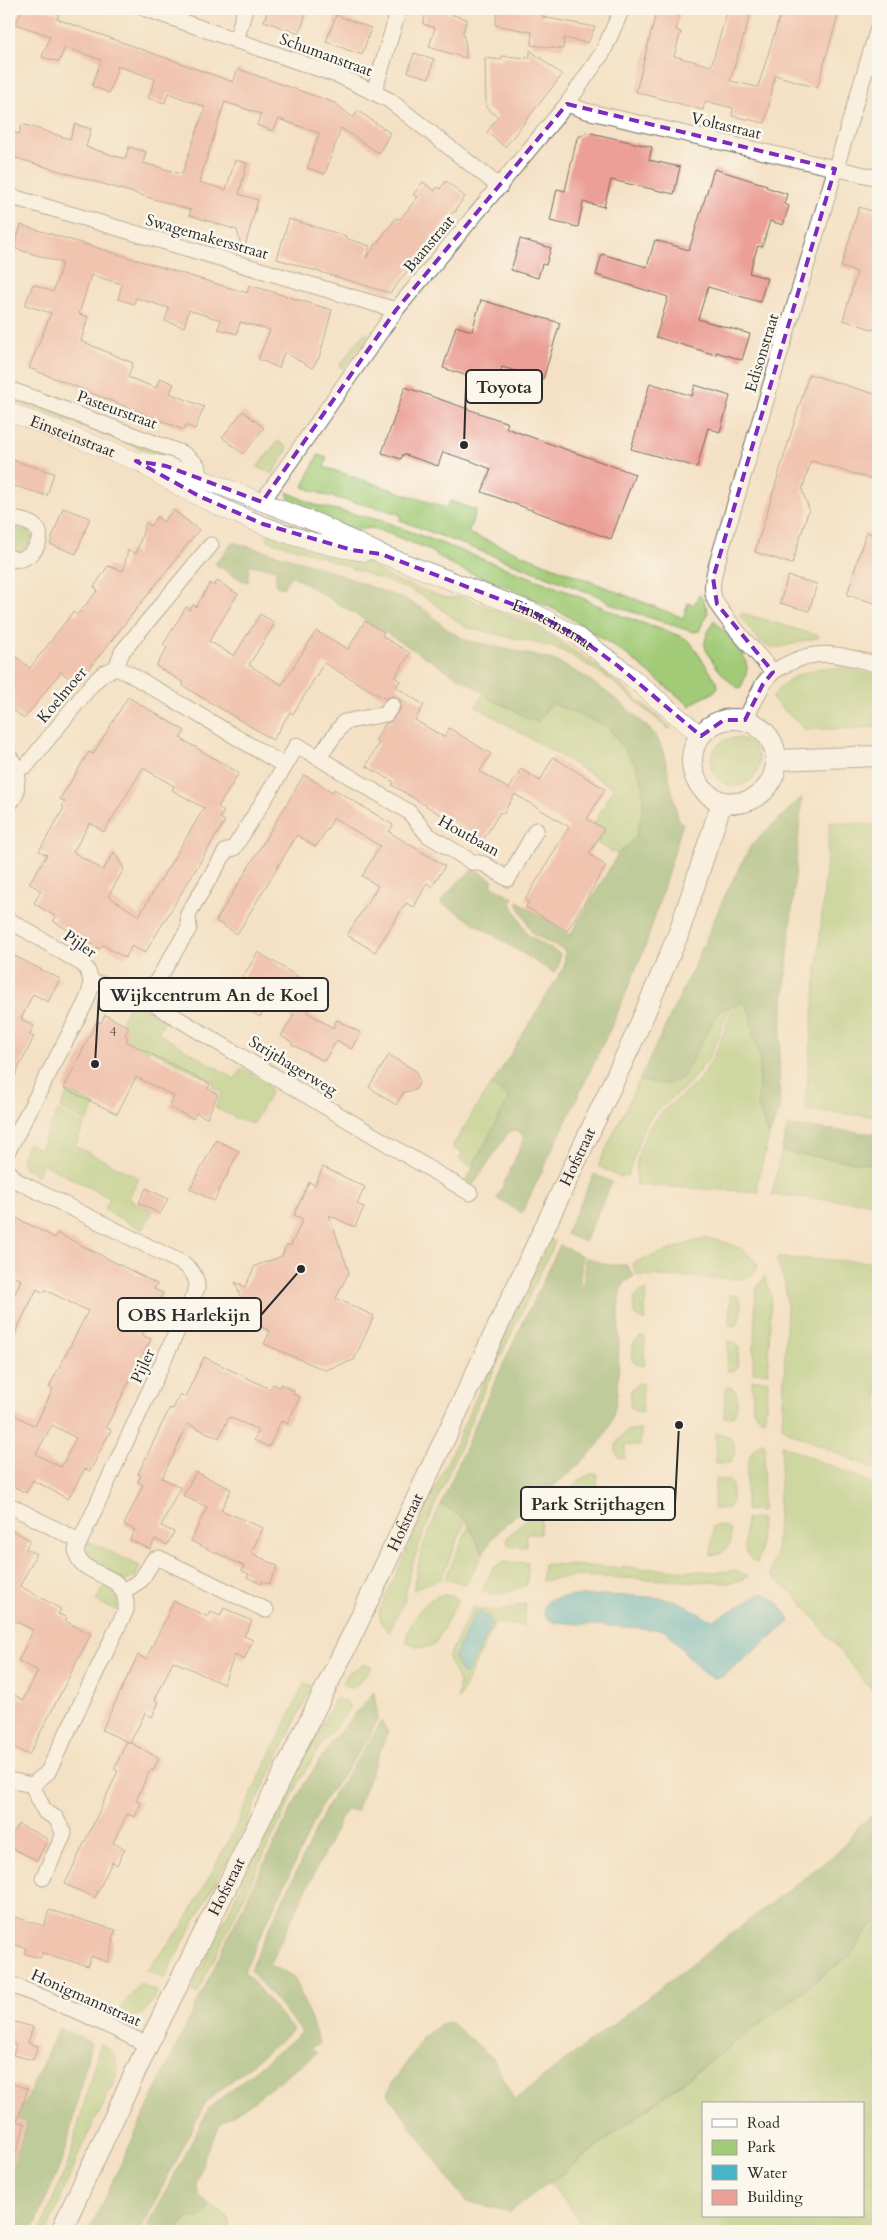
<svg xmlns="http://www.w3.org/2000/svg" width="887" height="2240" font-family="Cardo,serif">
<rect width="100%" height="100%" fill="#fbf7ec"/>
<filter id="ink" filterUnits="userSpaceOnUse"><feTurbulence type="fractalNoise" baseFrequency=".02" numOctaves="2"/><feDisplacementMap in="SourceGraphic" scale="10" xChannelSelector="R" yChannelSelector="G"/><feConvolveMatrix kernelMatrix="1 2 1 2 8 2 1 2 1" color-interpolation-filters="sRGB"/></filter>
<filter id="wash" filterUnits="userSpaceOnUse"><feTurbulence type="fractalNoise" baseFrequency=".0096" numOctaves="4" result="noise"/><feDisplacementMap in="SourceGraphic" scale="20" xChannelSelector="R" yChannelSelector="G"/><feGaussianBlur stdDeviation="1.12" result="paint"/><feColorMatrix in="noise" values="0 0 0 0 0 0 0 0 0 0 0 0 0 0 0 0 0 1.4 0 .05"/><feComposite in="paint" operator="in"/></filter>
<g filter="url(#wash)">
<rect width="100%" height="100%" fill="#f4e1c5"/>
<!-- green -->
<g fill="#a2cb77" stroke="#667b51" fill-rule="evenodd">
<path d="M365,332L369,335L343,369L339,366Z"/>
<path d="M9,393L182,458L185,465L78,425V422H70L9,399Z"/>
<path d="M278,441L288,448L273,474L257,467Z"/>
<path d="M318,455L327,458L324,467L446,508L450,501L476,510L468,533L683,618L688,603L694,605L699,595L702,597L708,612L699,631L693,632L615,606L598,596L415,526L400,520L401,515C369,503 335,501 303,487Z"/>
<path d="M287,492L315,505L383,521L571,593L622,616L683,637L691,643L717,682L718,687C712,697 698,697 690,706L626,654L564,614L507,587L455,567L426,548L373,528L353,530L311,514L290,502Z"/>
<path d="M9,526L29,532L32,535V540L22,552L15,553L9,549Z"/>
<path d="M270,532L364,561L392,579L446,598L463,597L536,626L599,667L671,728L668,729L612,681L573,656L554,647L465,627L427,598L413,591L308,552L269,541L267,537Z"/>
<path d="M742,613L819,636L818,638C804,639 775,653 765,645C755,638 747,625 739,615Z"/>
<path d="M714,620L745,655L743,657C751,668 745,677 740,689C729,684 703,654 705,642C706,635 711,627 714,620Z"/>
<path d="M821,668H845L878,676V727L806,730L772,699C783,678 800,674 821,668Z"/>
<path d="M484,693L491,700L512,709L529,720L542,717L548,707L553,704L608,727L636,765L643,784V809L636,837L618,855L597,843L604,830L594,823L614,788L476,706Z"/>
<circle cx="735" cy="762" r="24"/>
<path d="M830,822L878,825V1117L807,1110L805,1108Z"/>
<path d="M131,1001L164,1021L158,1033L235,1079L242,1068L268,1084L271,1092L253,1124L237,1119L215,1107L222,1093L212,1087L214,1082L149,1049L147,1052L126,1041L128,1037L125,1035L121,1023Z"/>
<path d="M744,1001L752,1014L753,1035L760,1054L758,1107L769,1136L757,1183L759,1192L637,1185C635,1169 636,1159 642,1144C655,1106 677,1106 700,1078C717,1057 724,1030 734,1005Z"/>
<path d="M730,1007L710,1057L688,1085L652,1115L643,1129L628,1175L620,1177L598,1166L639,1081L669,1084L708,1031L718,1011Z"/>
<path d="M490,1085L510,1097L472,1167L459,1159L463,1153L452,1147Z"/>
<path d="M69,1091L96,1106L86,1122L60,1108Z"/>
<path d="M58,1111L84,1125L75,1146L139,1178L129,1199L153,1211L143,1230L104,1210L110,1198L43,1164L37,1175L24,1168L21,1159L28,1143L40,1149Z"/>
<path d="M781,1152L878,1165V1203L772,1195Z"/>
<path d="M550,1239L555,1242L482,1395L425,1529L409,1574L405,1600L389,1632L381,1623L379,1611C437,1487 491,1362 550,1239Z"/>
<path d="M706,1239C727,1240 745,1248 758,1265C755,1273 750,1278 741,1279L637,1275L632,1263L696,1241Z"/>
<path d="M778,1258L878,1262V1471L789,1432L782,1426L787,1307L785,1283L777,1261Z"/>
<path d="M765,1276L771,1296L768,1373L753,1372L756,1289Z"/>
<path d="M641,1291H646L645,1320H642L634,1314C634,1305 632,1295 641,1291Z"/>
<path d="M730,1295L738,1296C743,1304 742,1318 736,1325H729Z"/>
<path d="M640,1337H645L644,1366H641L632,1360L633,1344Z"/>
<path d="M728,1341L736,1343L739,1348L737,1368L734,1371H727Z"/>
<path d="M752,1380H768L765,1419L759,1417L753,1410Z"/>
<path d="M638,1383L643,1384L642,1413H639L630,1407L631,1390Z"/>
<path d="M730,1387C740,1391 739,1410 732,1417H724L726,1388Z"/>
<path d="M629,1430H641L640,1446L625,1445V1459L618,1457C611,1448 620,1435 629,1430Z"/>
<path d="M716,1433L728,1436C736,1442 737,1455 730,1463H716Z"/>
<path d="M763,1442L765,1445L762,1511L746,1510C747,1491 742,1450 763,1442Z"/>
<path d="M782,1445L878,1486V1698L800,1601L770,1574L776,1554Z"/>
<path d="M591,1474H598L597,1490H583L582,1503L573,1502L570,1498C568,1485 581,1479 591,1474Z"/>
<path d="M715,1479L728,1480L732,1484V1501L728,1508L714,1509Z"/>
<path d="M441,1504L466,1520L441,1579L423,1585L414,1590H413L421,1552Z"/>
<path d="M533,1518H541L540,1534H527L526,1547L511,1546L508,1544L507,1537L527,1519Z"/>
<path d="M746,1519H761L760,1553L757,1563C740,1555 745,1535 746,1519Z"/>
<path d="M722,1525L730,1530V1544L722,1553L711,1555L713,1526Z"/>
<path d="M469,1526L483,1553L466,1584L445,1579Z"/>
<path d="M88,1541L140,1566L136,1577L125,1581C110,1569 82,1565 88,1541Z"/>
<path d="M503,1562L528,1563L527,1585L502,1594L482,1592L493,1568Z"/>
<path d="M543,1564L720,1572L734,1570L748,1576L741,1580L729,1583L579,1576L542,1581Z"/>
<path d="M104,1587C114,1592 121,1599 116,1610L96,1601Z"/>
<path d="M443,1595L452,1596L458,1600L436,1642C426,1651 417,1647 406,1641C408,1624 424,1597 443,1595Z"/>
<path d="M526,1603L524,1626L495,1623L458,1700L459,1682L449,1661V1656L473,1607L492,1611H502ZM479,1612L492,1624L468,1672L461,1673L454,1658L475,1613Z"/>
<path d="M364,1664L372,1667L356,1686L350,1688L343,1684L349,1672Z"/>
<path d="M305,1683L312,1686L239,1838L164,1978L147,1970L184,1924L227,1844Z"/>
<path d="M336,1698L348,1703L350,1709L320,1746L300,1780L197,1994L191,1991L285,1792Z"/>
<path d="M878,1920V2231H588L550,2183L852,1954L868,1928ZM703,2104H863V2216H703Z"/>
<path d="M140,1984L157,1991C148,2011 140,2023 115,2014Z"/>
<path d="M100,2043C114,2052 120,2059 117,2076L82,2147L47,2231H40L69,2161Z"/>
<path d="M209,2205C222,2211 232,2216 229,2231H174L189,2217L198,2218L207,2211Z"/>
</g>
<!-- forest -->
<g fill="#81af68" stroke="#566d4a">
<path d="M233,542L311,564L404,599L427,611L447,629L466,640L554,660L584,676L620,702L656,735L664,754L679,822L683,823L646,945L614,1021L522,1213L497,1199L523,1141C524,1132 517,1128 509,1132L473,1185L463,1186L509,1097L491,1086L564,967L565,951L533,934L517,903L518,901L570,935L618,854L636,837L643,809V784L636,765L608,727L554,704L548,707L538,721C526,720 522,715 512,709C502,703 492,702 484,693L291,575L283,588L276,586V569L249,565L248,582L241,580L215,564Z"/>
<path d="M802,797L779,1057L780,1110L769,1136L758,1107L760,1054L753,1035L751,1014L744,1002L718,1011L683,1077L669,1084L639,1081L695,964L725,895L751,845Z"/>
<path d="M474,869L493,880L491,885L514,898L511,903L528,935L560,954L558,968L554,973L440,902L460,880Z"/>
<path d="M788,1126L878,1134V1165L781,1152Z"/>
<path d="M594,1174L612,1182L584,1242L566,1234Z"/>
<path d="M560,1245L582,1256L580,1285L583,1290L585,1257L608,1265H627L634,1276L625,1282L620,1292C617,1330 622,1381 613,1417C601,1461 532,1497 501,1529C494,1536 488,1545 483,1553L466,1520L441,1504L482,1409Z"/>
<path d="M374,1692L378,1718L368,1739L324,1801L244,1971L293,2030L205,2103L140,2231H89L245,1902L304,1784L335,1737Z"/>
<path d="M381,1721L388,1731L356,1811L346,1809L269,1965L294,1976L320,2044L310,2047L317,2053L240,2111L221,2123L206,2153L196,2184L199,2195L209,2205L207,2211L198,2218L188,2217L174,2231H145L209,2108L302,2032L250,1970L326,1808C342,1777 366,1752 381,1721Z"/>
<path d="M878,1810V1920L868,1928L852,1953L510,2212L465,2201L387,2093L392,2083L421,2042V2039L440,2024L450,2022L493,2058L514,2100L838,1852L861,1824Z"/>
<path d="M59,2027L91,2043L69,2136L61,2163L33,2231H9V2147L18,2150L27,2123L9,2117L14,2104L23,2107Z"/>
</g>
<!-- water -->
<g fill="#48b4c5" stroke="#3a7078">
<path d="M762,1593C772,1595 788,1611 790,1622L722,1677L714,1678L703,1673L665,1630L552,1622L544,1615C544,1610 543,1605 548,1601C558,1592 658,1595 673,1600C689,1604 699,1617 714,1620Z"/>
<path d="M479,1612L491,1618L492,1624L468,1672L463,1675L454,1658L475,1613Z"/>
</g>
<g id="blocks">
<!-- building -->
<g fill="#eb9f96" fill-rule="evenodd">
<path d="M22,9H45L59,14L57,19L233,82L238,69L335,103L353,118L358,111L390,133L379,153L341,128L325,174L307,168L319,133L279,119L273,131L257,125L261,114L225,102L199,182L226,190L235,160L247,163L239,194L258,200L243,253L237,230L189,215L191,210L9,156V131L19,134L22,124L70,139L75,124L91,129L86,147L125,159L129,147L146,152L143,163L182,174L205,107L168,93L165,103L148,98L155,79L118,66L109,93L92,86L101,60L65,47L59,62L42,57L50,36L16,24Z"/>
<path d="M268,9H308L299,34L264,21Z"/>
<path d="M427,9H448L446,13L467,19L463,32L466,46V58L429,47L435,28L423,24Z"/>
<path d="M498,9H543L542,17L595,27L588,43L564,38L563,49L531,45L532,32L495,25Z"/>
<path d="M657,9H678L677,14H680L676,30L681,32L674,56L711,66L728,9H752L730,81L758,87L782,9H840L817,88L775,75L765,123L732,116L733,108L705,101L703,110L636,92Z"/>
<path d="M336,15L371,28L362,55L326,42Z"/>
<path d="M530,50L562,75L505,147L487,132L498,117L486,107L485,58L501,60L502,56L530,58Z"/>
<path d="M414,53L434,59L429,78L408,72Z"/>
<path d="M587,132L652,147L649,160L680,167L674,194L611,180L604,207L583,202L578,227L550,221L557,189L565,191L577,138Z"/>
<path d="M714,169L767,185L766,187L787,194L784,204L789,206L783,225L770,221L762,247L758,246L749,273L767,278L760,302L708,287L698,319L750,334L742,360L716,352V355L656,337L668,297L596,275L602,254L647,267L655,240L689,250Z"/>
<path d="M446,181L465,197L457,207L456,212L454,211L390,293L277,259L289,219L346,236L345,238L370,246L366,258L396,218L400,219L418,197L413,195L423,182L435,191L437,187L440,189Z"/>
<path d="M859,207L878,213V331L843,320L857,272L841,267Z"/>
<path d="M21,225L247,293L249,285L332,310L319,358L312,368L284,352L279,368L258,359L270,330L240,322L237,334L218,329L221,320L189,310L184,327L165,321L169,308L136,298L134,304L118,299L122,284L91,275L79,314L88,317L81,341L133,363L128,377L156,388L160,378L174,384L170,393L204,407L195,429L186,425L184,430L29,368L51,313L25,305L33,284L53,292L62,263L14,248Z"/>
<path d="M520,239L551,248L546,265L542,264L538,278L511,270Z"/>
<path d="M481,300L560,323L543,379L502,367L496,385L443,368L456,326L472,331Z"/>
<path d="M809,374L878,395V481L811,461L802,490L809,509L792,564L755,552Z"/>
<path d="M650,383L692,396L695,385L730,396L720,432L708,428L697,467L631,449Z"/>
<path d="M405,387L508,423L506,428L635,474L611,539L482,492L491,469L471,461L443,452L438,466L403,454L401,459L382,453Z"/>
<path d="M243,411L264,428L243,454L222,437Z"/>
<path d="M9,459L54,473L47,496L9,484Z"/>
<path d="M63,508L90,518L76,554L50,544Z"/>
<path d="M173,510L199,530L77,684L61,672L24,719L9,706V651L30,668L73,612L77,615L98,590L94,587L108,566L123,571L128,550L136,554L146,522L150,526L157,517L163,522Z"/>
<path d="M866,532L878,536V604L847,595Z"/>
<path d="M788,576L817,584L809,611L780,603Z"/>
<path d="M217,581L238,594L209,641L234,656L260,614L275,623L249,665L282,685L316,631L348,649L365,621L384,632L382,636L410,653L395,677L400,681L396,687L424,705L415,720L444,737L449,728L491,754L480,771L509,789L521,769L540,781L553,757L605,789L587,819L604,829L589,854L606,866L567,931L526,907L529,902L525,900L569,827L515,794L503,814L500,812L483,840L392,785L394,782L366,766L379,743L375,741L385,724L391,722L400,710L401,701L397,697L392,696L385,699L324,663L293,714L290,712L273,740L183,686L184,683L156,666L167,648L163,645L186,607L190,610L193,605L196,607L210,583L214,586Z"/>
<path d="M128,697L185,731L180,738L239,773L218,807L224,812L220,818L225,821L145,953L132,946L125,958L103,945L100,949L53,921L56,917L34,903L41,891L29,883L47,855L39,851L64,808L62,806L65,802L60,799L89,752L93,754ZM143,768L174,786L172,790L204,808L139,916L108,896L124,869L114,852L103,870L73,852L90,823L104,832Z"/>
<path d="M304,775L333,792L334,789L393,825L389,832L445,866L432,887L427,883L414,907L406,903L375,952L347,935L378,886L362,876L380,846L334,818L316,847L297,835L237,934L216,921Z"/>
<path d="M258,952L308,983L302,997L312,1004L307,1012L333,1028L337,1020L361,1033L351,1049L337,1040L324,1061L291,1044L292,1042L281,1036L294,1015L270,1001L260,1017L229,1000Z"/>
<path d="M9,953L60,979L48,1002L33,994L21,1019L34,1026L29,1035L34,1037L9,1088Z"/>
<path d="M105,1015L129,1027L125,1035L128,1037L126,1041L210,1084L208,1089L218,1094L207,1118L196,1113L193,1119L169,1107L174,1096L136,1077L117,1114L64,1088L97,1021L101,1023Z"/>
<path d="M389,1055L416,1071L419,1083L415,1090L404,1092L396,1105L369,1087Z"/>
<path d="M216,1140L239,1151L214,1201L190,1189Z"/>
<path d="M323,1167L365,1187L357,1204L364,1207L355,1227L329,1215L349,1272L336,1298L374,1316L354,1360L325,1370L264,1344L270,1331L249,1321L235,1282L245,1287L255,1266L282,1256L286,1246L291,1245L303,1219L294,1215L309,1182L315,1185Z"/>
<path d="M146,1188L168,1199L160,1214L139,1203Z"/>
<path d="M9,1214L55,1238L57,1233L87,1248L157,1284L154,1289L163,1293L142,1335L151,1339L106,1427L111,1430L90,1471L85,1469L68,1499L33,1480L26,1493L9,1484V1412L35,1426L53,1389L49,1387L88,1311L45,1290L44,1293L37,1289L9,1345V1306L21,1280L9,1274ZM52,1425L76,1438L61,1467L36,1454Z"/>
<path d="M204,1357L270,1389L273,1384L280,1387L281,1384L294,1391L293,1394L300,1397L287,1424L281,1421L269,1447L254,1440L259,1430L229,1417L219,1438L188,1424L162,1478L180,1487L161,1526L174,1532L167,1545L155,1539L150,1549L130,1540L135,1530L124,1525L143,1485L138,1482L141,1475L138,1474L160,1428L170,1408L173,1409L180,1394L185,1397Z"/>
<path d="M196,1472L231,1489L221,1510L263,1528L251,1553L278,1566L269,1584L262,1581L261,1584L247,1577L249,1574L242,1571L244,1566L191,1541L207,1507L183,1496Z"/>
<path d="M9,1529L30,1540L26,1549L36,1554L20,1586L61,1609L58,1614L67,1618L65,1621L91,1634L29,1755L9,1745V1692L23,1700L38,1671L18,1661L33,1630L9,1618Z"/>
<path d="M174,1601L208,1617L211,1612L220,1616L224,1608L252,1621L244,1636L253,1640L244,1660L235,1655L223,1684L173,1661L155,1700L159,1702L152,1717L145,1713L130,1743L102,1730L138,1655L146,1659Z"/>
<path d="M127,1741L159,1758L153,1771L150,1770L136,1800L141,1803L135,1817L127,1814L113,1843L125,1849L117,1865L112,1862L95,1898L65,1884L118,1771L114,1769Z"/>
<path d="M18,1824L48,1839L37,1860L9,1847V1842Z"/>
<path d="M49,1910L116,1930L112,1939L114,1940L108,1962L91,1956L88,1966L42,1953L40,1958L25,1954L26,1948L9,1943V1915L44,1926Z"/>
<path d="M12,2021L33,2027L28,2043L38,2046L33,2060L13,2055L16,2045L9,2042V2023L11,2024Z"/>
<path d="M11,2083L28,2089L17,2121L25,2124L12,2165L9,2164V2091Z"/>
</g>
</g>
</g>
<g filter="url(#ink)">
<use href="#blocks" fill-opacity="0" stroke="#716b61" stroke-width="1"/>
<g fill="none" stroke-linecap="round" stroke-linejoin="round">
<!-- minor casing -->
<g stroke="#716b61" stroke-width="17">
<g id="minor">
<path d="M146,9L342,77L389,100L500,187"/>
<path d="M878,28L715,570C713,580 711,588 714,598C720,615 760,656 773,672C814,646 835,653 878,665"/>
<path d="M236,41L245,9"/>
<path d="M374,92L399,9"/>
<path d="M567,104L586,111L878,178"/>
<path d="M9,196L396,310"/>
<path d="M9,389L184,454L197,465L202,479"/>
<path d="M262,502L396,310L567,104L603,52L622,9"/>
<path d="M9,518C17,520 29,521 35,527C49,538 27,568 9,557"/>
<path d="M116,668L130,674L285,766L297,745L409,812L428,835L472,862L484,864L508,879L536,830"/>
<path d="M116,668L122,652L211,545"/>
<path d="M745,720L763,684L773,672"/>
<path d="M9,756L18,769"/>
<path d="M319,757L344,722L386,714L392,705"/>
<path d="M18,769L27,765L93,683L104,673L116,668"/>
<path d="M9,805L16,794L18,769"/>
<path d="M9,920L84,965C94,979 92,989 85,1004L9,1149"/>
<path d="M92,983L125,987L470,1193"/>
<path d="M146,999L189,928L188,914L226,851L234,848L285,766"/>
<path d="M9,1172L17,1181L184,1264C192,1271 197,1276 197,1288L76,1550C79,1581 129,1567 126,1610L48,1772L32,1785L9,1780"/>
<path d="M9,1505L79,1541"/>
<path d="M124,1591L141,1580L154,1559L159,1558L266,1610"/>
<path d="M32,1785L45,1812L56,1818L64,1834L43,1878"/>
<path d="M9,1984L82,2013L148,2045"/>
</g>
</g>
<!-- tertiary casing -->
<g stroke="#716b61" stroke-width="19">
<g id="tertiary">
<path id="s1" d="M9,412L136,461L166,466L202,479L320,524L381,554L533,612L577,636L618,666L701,736"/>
<path d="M146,467C207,505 294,544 365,552"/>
</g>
</g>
<!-- secondary casing -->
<g stroke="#716b61" stroke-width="22">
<g id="secondary">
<circle cx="734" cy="761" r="42"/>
<path d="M777,760L878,756"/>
<path id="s2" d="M61,2231L148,2045L353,1633L635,1036L678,935L722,802"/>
</g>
</g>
<!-- minor -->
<use href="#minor" stroke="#fff" stroke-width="15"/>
<!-- tertiary -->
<use href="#tertiary" stroke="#fff" stroke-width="18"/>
<!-- secondary -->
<use href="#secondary" stroke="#fff" stroke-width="20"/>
</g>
</g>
<!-- marked area -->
<path d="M0 0H887V2240H0ZM567,104L835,169L713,578L717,604L773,672L763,684L745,720H724L701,736L618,666L577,636L533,612L381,554L352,550L263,524L199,496L136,461L166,466L262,502L396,310Z" fill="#f4e1c5" fill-opacity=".55" fill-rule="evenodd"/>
<path fill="none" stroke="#7b2cbf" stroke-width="4" stroke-dasharray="10 6" stroke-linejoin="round" d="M567,104L835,169L713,578L717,604L773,672L763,684L745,720H724L701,736L618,666L577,636L533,612L381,554L352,550L263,524L199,496L136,461L166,466L262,502L396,310Z"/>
<g text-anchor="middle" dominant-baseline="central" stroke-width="5" stroke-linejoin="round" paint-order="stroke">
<!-- number labels -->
<g font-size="14" fill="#5b4846">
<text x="113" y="1031">4</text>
</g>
<!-- street labels -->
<g font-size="16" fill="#2b2b2b" stroke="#fbf7ec">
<text transform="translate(326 55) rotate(20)">Schumanstraat</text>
<text transform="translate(726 126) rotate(13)">Voltastraat</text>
<text transform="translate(207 237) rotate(16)">Swagemakersstraat</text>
<text transform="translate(429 244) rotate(-50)">Baanstraat</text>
<text transform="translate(762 353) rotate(-73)">Edisonstraat</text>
<text transform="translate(117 410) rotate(20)">Pasteurstraat</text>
<text stroke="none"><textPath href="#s1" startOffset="68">Einsteinstraat</textPath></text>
<text stroke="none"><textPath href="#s1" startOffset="585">Einsteinstraat</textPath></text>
<text transform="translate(62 695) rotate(-50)">Koelmoer</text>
<text transform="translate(469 836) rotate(29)">Houtbaan</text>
<text transform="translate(80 944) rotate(35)">Pijler</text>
<text transform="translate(293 1066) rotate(31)">Strijthagerweg</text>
<text stroke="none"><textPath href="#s2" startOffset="1192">Hofstraat</textPath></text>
<text transform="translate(143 1366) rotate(-65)">Pijler</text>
<text stroke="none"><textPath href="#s2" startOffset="788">Hofstraat</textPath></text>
<text stroke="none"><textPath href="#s2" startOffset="382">Hofstraat</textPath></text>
<text transform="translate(86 1998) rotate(24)">Honigmannstraat</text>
</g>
</g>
<!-- callouts -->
<path fill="none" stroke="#2b2b2b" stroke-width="2" d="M464 445L466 387M95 1064L99 995M301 1269L261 1315M679 1425L675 1504"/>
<g fill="#2b2b2b" stroke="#fbf7ec" stroke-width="2">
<circle cx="464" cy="445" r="5"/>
<circle cx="95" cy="1064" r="5"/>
<circle cx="301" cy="1269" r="5"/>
<circle cx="679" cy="1425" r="5"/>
</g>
<g fill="#fbf7ec" stroke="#2b2b2b" stroke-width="2">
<rect x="466" y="370" width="76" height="33" rx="5"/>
<rect x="99" y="978" width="229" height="33" rx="5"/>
<rect x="118" y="1298" width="143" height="33" rx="5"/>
<rect x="521" y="1487" width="154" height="33" rx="5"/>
</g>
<g font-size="18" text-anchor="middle" font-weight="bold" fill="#2b2b2b">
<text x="504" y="393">Toyota</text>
<text x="214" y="1001">Wijkcentrum An de Koel</text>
<text x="189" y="1321">OBS Harlekijn</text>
<text x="598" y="1510">Park Strijthagen</text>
</g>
<!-- margin -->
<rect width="887" height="2240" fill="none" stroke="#fbf7ec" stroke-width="30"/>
<!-- legend -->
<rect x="702" y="2102" width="162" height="115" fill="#fbf7ec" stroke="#a8a59f"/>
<rect x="712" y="2119" width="25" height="8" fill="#ffffff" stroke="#a8a59f"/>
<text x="747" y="2128" font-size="15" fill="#2b2b2b">Road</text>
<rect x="712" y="2140" width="25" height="15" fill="#a2cb77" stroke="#a8a59f"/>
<text x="747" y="2152" font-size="15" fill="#2b2b2b">Park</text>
<rect x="712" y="2165" width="25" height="15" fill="#48b4c5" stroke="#a8a59f"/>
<text x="747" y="2178" font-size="15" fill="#2b2b2b">Water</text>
<rect x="712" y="2190" width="25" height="15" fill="#eb9f96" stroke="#a8a59f"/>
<text x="747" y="2202" font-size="15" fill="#2b2b2b">Building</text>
</svg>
